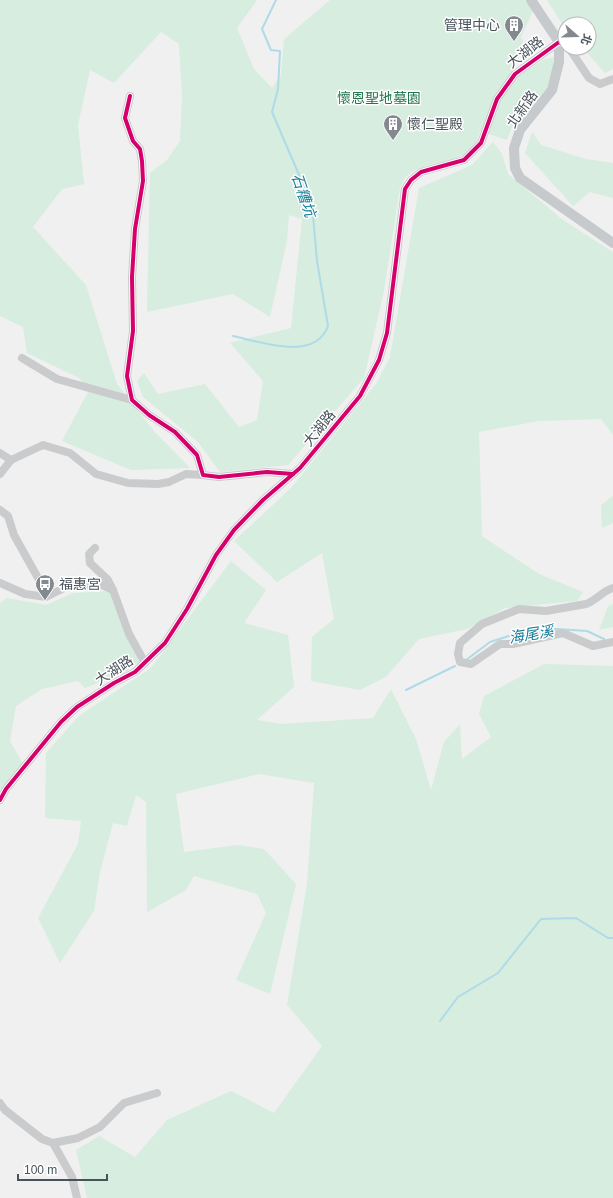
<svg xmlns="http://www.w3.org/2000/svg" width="613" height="1198" font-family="Arial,'Noto Sans TC',sans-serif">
<rect width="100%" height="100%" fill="#f0f0f0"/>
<!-- green -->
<g fill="#d6eddf">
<path d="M0,0H257L237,28L254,69L272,88L281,75L284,39L330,0H525L533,11L521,37L523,42L513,67L521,74L545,59L556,57L548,89L512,127L507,140L480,131C479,135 477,141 475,145C458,167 423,159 406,177C403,180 402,185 400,188L384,291L364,378L288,465L220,472L198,442L143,397L137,381L144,373L158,394L205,384L239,427L257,420L263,381L230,343L291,328L302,219L289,215L287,241L270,317L233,294L147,312L150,173L167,160L180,141L182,96L179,44L161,32L114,83L90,70L78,125L84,184L62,189L33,227L86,285L117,384L154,431L190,468L131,470L62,441L89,390L79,378L27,353L23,327L0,316Z"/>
<path d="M547,0H613V69L605,73L583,48H589V24H565V28Z"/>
<path d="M532,132L541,145L586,159L613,163V198L590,192L573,206L525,153Z"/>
<path d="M493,142L502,154L508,174L563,220L613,252V435L601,419L539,421L479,432L482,536L539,574L583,592L577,601L505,608L467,629L419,639L386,677L360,690L311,681L312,637L334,619L322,553L277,582L234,541L291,488L376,384L390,357L419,188L472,165Z"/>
<path d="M613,496V523L602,528L601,505Z"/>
<path d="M231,561L266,590L244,623L288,635L294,687L257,720L282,724L373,718L391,689L416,739L431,790L444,742L460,724L462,759L491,737L479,714L484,696L544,664L613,666V1198H87L76,1150L99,1136L135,1157L167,1120L231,1091L274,1113L322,1046L287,1005L307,884L314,783L259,774L176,794L184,852L238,845L264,849L296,884L270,994L236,980L266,913L257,894L194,876L186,890L147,912L146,802L136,795L127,826L113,823L100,872L94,911L60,963L38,918L78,844L81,821L45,818L46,753L79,716L151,668Z"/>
<path d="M111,591L139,662L127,671L85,688L78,681L42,689L16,706L10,741L23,764L0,790V603L7,598L46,605L73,593Z"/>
<path d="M613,604V627L599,630L608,606Z"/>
</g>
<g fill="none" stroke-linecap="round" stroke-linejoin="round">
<!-- stream -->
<g stroke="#aedbe7" stroke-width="2">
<path d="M233,336C261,342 315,362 328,326L317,261L313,215L303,184L272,112L278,89L280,51L271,50L262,29L276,0"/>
<path d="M466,660L490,642L512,635L556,629L587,631L604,639"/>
<path d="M406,690L455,666"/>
<path d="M440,1021L458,997L498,973L541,919L576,918L608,938H613"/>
</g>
<!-- minor -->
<g stroke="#cacbcd" stroke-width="8">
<path d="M569,48L589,78L600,84L613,79"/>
<path d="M130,96L125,118L133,141L140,149L142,161L143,181L135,229L132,277L133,331L127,376L132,400L149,415L175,432L197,455L203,475L219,477L267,472L293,474"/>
<path d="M22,358L57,379L132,400"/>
<path d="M0,453L11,460"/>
<path d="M0,474L11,460L43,445L70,453L96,474L128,483L158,484L169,482L186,474L203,475"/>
<path d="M0,510L8,516L14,535L38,578L53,593"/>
<path d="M95,548L89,554L90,563L108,580L113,590"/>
<path d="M0,583L25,594L46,597L68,586L100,584L113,590L129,634L145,663"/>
<path d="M613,588C602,591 597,600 586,604L546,611L519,609L482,624L460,643L458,654L460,662L471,664L500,644H513L563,633L593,646L613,642"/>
<path d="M0,800L6,789L61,722L77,707L114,683L135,672L165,643L187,609L216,555L234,530L263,500L300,468L360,396L379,360L387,333L405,189L411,180L421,172L464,160L481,143L497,99L515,74L559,42L565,46"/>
<path d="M0,1103L5,1110L42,1139L53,1143L72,1177L77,1198"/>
<path d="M53,1143L78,1138L100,1127L124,1103L157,1093"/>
</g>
<!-- major -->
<path stroke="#c6cacc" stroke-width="10" d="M531,0L559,42V62L552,90L520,130L514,148L515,168L520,178L613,243"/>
<!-- cycleway casing -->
<g stroke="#fff" stroke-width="6">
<g id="cycleway">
<path d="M130,96L125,118L133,141L140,149L142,161L143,181L135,229L132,277L133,331L127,376L132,400L149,415L175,432L197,455L203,475L219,477L267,472L293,474"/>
<path d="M0,800L6,789L61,722L77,707L114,683L135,672L165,643L187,609L216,555L234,530L263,500L300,468L360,396L379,360L387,333L405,189L411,180L421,172L464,160L481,143L497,99L515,74L559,42L565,46"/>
</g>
</g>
<!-- cycleway -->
<use href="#cycleway" stroke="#d6006c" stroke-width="4"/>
</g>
<!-- icons -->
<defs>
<g id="building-pin" transform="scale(1)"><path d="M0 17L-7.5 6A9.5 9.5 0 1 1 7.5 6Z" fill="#83898e" stroke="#fff"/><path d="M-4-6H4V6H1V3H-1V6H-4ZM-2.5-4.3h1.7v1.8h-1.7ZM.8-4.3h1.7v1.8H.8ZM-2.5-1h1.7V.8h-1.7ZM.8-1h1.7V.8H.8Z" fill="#fff"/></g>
<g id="bus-pin" transform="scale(1)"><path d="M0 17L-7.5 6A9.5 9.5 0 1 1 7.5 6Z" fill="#83898e" stroke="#fff"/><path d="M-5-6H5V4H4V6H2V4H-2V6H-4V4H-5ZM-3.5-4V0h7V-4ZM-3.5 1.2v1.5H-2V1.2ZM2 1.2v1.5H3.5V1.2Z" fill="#fff"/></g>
</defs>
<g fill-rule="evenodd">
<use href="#building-pin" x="514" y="25"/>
<use href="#building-pin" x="393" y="124"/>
<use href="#bus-pin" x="45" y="584"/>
</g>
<g text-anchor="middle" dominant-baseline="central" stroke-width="3" stroke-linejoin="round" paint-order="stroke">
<!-- poi labels -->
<g font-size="14" fill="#48525a" stroke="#fff" text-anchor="start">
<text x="500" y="25" text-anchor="end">管理中心</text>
<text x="407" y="124">懷仁聖殿</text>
<text x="59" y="584">福惠宮</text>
</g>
<!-- street labels -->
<g font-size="14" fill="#48525a" stroke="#fff">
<text transform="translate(525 52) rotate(-38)">大湖路</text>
<text transform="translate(522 109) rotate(-55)">北新路</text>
<text transform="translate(319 428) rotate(-51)">大湖路</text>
<text transform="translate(114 670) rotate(-33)">大湖路</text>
</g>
<!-- park labels -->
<g font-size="14" fill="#20754a" stroke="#fff">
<text x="379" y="98">懷恩聖地墓園</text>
</g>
<!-- water labels -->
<g font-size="15" font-style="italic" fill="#1a809b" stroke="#fff">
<text transform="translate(304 195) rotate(71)">石糟坑</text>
<text transform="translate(531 634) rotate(-9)">海尾溪</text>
</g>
</g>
<!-- north arrow -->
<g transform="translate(577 36) rotate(110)"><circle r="19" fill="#ffffff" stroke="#b6babd"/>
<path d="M0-3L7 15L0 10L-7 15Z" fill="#83898e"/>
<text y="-6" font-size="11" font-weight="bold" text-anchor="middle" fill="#48525a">北</text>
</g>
<!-- scale -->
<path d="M18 1174v6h89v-6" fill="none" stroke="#48525a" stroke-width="2"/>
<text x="24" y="1174" font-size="12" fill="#48525a" stroke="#ffffff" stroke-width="3" paint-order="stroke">100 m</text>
</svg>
